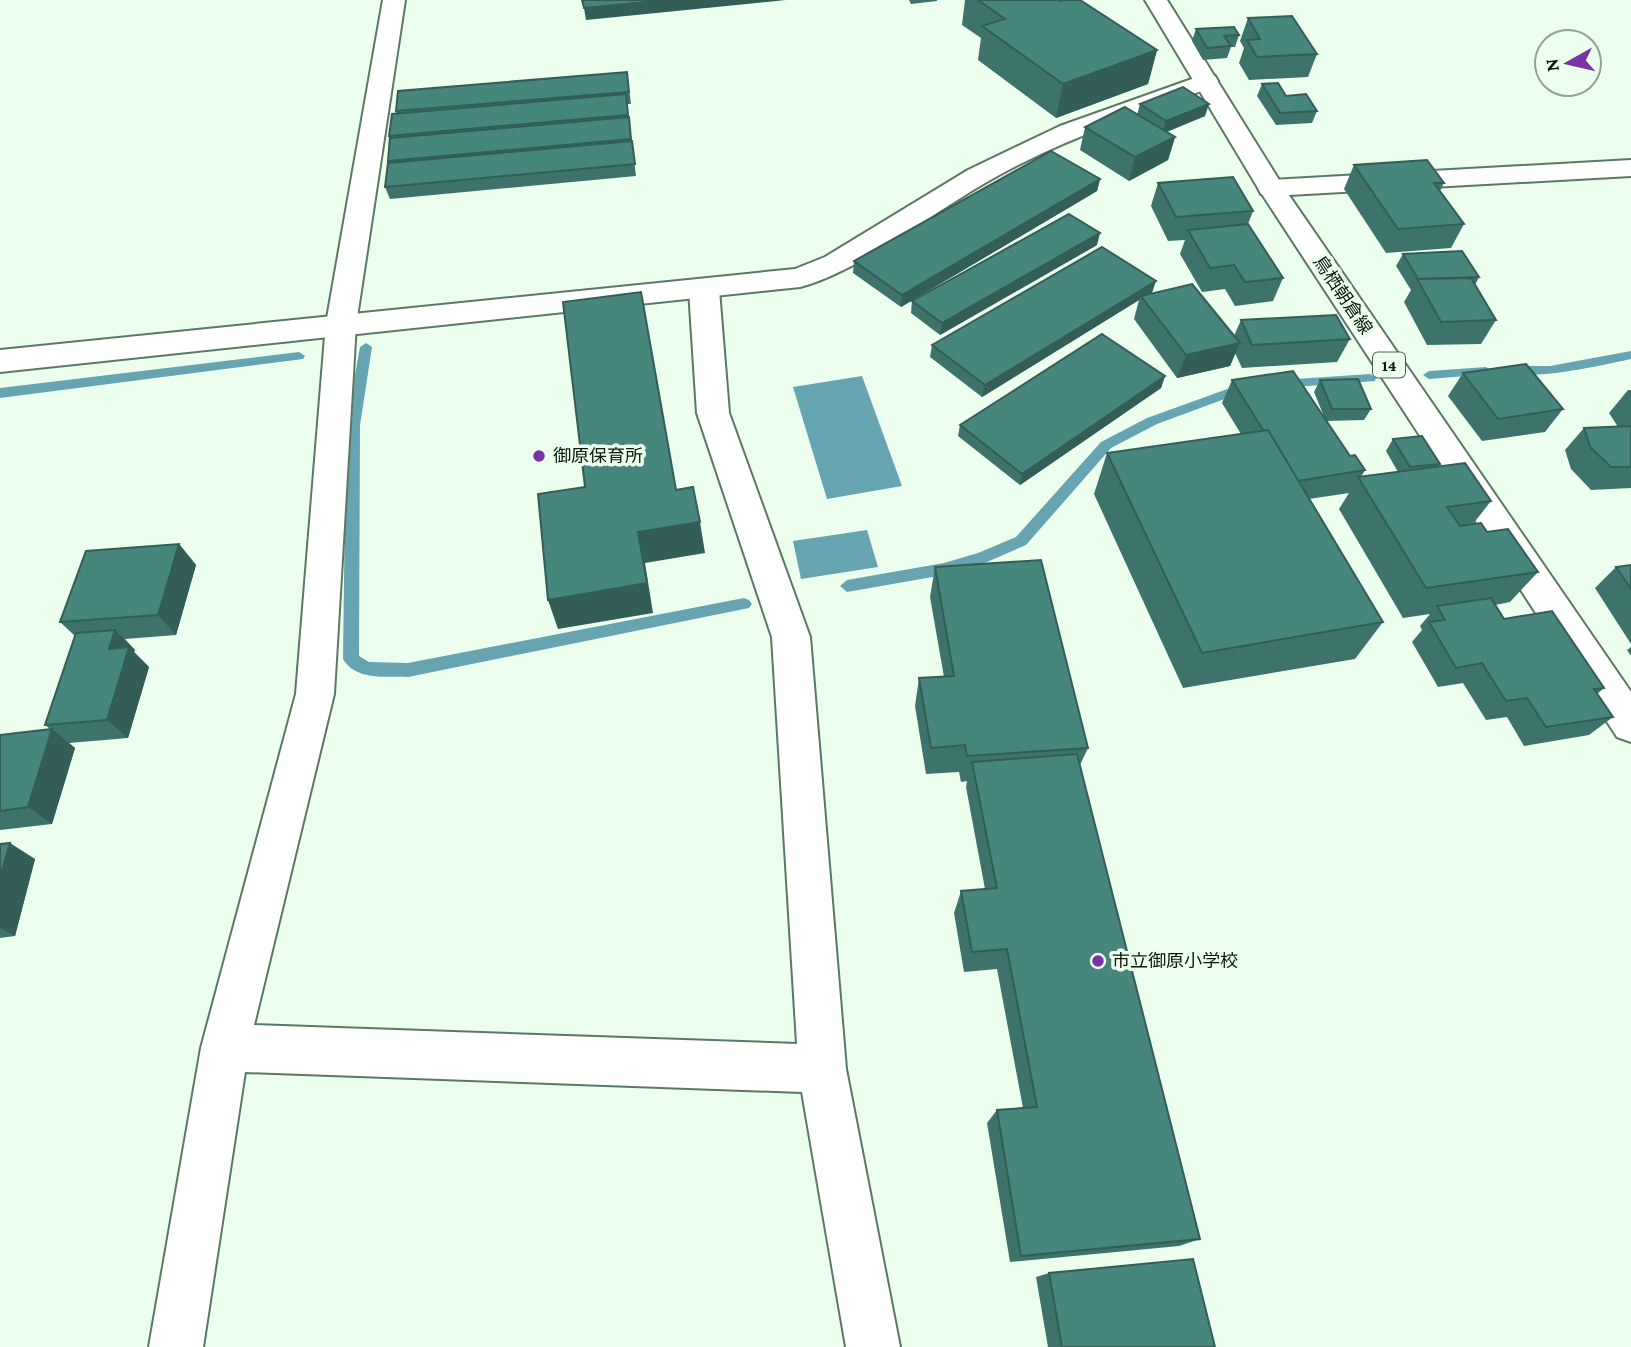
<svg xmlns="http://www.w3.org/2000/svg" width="1631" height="1347" font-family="'Crimson Pro','Noto Sans JP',serif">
<rect width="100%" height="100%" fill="#ecffef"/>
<!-- water -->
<g fill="#66a4b2">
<path d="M862,376L902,486L827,499L793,387Z"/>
<path d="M867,530L878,567L801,579L793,541Z"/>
</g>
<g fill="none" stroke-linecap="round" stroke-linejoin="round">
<!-- stream -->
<g fill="#66a4b2" fill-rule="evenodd">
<path d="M366,343L372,347L360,425L359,656L369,662L408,663L744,598L749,600L752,604L749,608L408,677C386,676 356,681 343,659L346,425L360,347Z"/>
<path d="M1631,351V359C1608,364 1521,384 1506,370L1512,366H1550Z"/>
<path d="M299,352L305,356L303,359L0,398V388Z"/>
<path d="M1486,367L1492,371L1491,374L1429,379L1423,375L1429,371Z"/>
<path d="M1370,374L1376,378L1375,381L1281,388L1275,384L1281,380Z"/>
<path d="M1244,383L1249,384V390L1157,424L1111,448L1026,545L987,562L944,575L847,592L840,586L847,580L944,563L978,553L1016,537L1101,442L1147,418Z"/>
</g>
<!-- minor casing -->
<g stroke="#5c7862" stroke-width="4">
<g id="minor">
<path d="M383,0H405L356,324L334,694L254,1025L797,1044L772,637L697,413L689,290L694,283L704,281L714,283L719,290L729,413L810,637L846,1069L900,1347H846L802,1092L245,1072L203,1347H149L201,1048L296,694L326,324Z"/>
<path d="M1631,160V176L1271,196L1261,194L1258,188L1261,182L1271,180Z"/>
</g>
</g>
<!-- tertiary casing -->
<g stroke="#5c7862" stroke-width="4">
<path id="tertiary" d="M1206,74L1215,76L1218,81L1215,86C1137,115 1057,141 985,183C929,215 860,271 800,287L0,372V350L795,269L825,257L968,170L1060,126Z"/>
</g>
<!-- primary casing -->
<g stroke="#5c7862" stroke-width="4">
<path id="primary" d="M1145,0H1167L1284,188L1631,692V742L1617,737L1258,188Z"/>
</g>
<!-- minor -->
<use href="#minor" fill="#fff" fill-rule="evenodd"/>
<!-- tertiary -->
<use href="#tertiary" fill="#fff" fill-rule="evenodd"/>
<!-- primary -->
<use href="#primary" fill="#fff" fill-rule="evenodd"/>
</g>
<!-- wall -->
<g fill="#3d736b">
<path d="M909,0H937V1L911,4Z"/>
<path d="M965,0H1059L1157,50L1148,84L1056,118L978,60L981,38L962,25Z"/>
<path d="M1248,18L1317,54L1308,77L1249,80L1239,63L1244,48L1240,41Z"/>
<path d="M1196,29L1239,35L1235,47H1231L1227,58L1203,60L1192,41Z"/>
<path d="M627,72L631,104H627L636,176L390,199L385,187L388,163L389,136L396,114V111Z"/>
<path d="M1262,84L1317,111L1312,123L1276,125L1257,96Z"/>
<path d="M1140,104L1205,116L1167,132L1175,137L1168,160L1129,181L1080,150L1085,127L1137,115Z"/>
<path d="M1354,165L1444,183L1440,191L1464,224L1451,248L1386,253L1344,189Z"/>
<path d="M1100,179L1097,191L901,307L853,273L854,261Z"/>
<path d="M1158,183L1253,211L1248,224L1283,278L1273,301L1235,306L1225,289L1202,292L1180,254L1185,240L1168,241L1151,206Z"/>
<path d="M1097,245L940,335L911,313L912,301Z"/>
<path d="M1403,254L1479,277L1475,285L1496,320L1481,344L1427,345L1404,302L1411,290L1396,266Z"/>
<path d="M1152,293L1234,336L1241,320L1350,339L1337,362L1242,368L1235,353L1230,366L1177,378L1134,319L1139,300L982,397L930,357L932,345Z"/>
<path d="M1463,373L1563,409L1545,432L1482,441L1448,396Z"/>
<path d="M1165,376L1161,388L1020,485L958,436L960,425Z"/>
<path d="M1232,380L1325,419L1314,392L1320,380L1371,409L1364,420L1326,421L1350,456L1365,470L1361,477L1398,472L1386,451L1393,439L1440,464L1438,467L1491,501L1473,524L1487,532L1538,572L1510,602L1495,605L1504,619L1604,688L1597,694L1613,717L1589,735L1524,746L1507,717L1486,720L1463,683L1438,687L1412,642L1422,630L1420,626L1430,614L1403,618L1339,509L1349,493L1309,499L1383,622L1355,659L1183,688L1094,494L1107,453L1241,434L1222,403Z"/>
<path d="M1628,390H1631V488L1591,490L1571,469L1565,450L1584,428L1618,427L1609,413Z"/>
<path d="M179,544L196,565L176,635L125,639L135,650L134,652L149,667L128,738L69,743L75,748L52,824L0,830V735L50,729L45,725L75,636L60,622Z"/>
<path d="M1631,565V644L1595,588L1616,567Z"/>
<path d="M935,567L1088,748L1080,765L1200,1239L1179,1246L1010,1262L987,1123L997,1110L1023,1108L997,969L964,972L954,913L961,891L985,889L966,787L967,781L961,782L959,772L926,774L915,706L919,678L944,677L930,597Z"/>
<path d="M1631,647V656L1627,650Z"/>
<path d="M0,844L35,859L15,936L0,938Z"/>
<path d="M1049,1273L1215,1347H1048L1036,1277Z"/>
</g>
<!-- shaded-wall -->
<g fill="#325e57">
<path d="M668,0H786L586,20L584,8Z"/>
<path d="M1157,50L1148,84L1056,118L1063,84Z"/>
<path d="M1209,104L1205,116L1163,133L1166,121Z"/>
<path d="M1175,137L1168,160L1129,181L1135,157Z"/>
<path d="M1100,179L1097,191L901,307L902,295Z"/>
<path d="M1100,233L1097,245L940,335L942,323Z"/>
<path d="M1156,281L1152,293L1141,296L1139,300L982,397L985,385Z"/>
<path d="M1240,343L1230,366L1177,378L1186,355Z"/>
<path d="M1165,376L1161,388L1020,485L1022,474Z"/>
<path d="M700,522L705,553L645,563L653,613L558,629L548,600L638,532Z"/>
<path d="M179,544L196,565L176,635L158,615Z"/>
<path d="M115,630L135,650L134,652L149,667L128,738L107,720L109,649Z"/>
<path d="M52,729L75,748L52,824L28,807Z"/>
<path d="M10,843L35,859L15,936L0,928V877Z"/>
</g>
<!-- building -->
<g fill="#47867c" stroke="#325e57" stroke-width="2">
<path d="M582,0H668L584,8Z"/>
<path d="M978,0H1059L1061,1L1064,0H1080L1157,50L1063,84L982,26L1005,19Z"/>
<path d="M1292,16L1317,54L1257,57L1247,40L1260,39L1248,18Z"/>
<path d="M1234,27L1239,35L1224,36L1231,46L1207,48L1196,29Z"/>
<path d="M627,72L629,92L396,111L398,91Z"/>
<path d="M1278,83L1286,96L1306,94L1317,111L1280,113L1262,84Z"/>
<path d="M1183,87L1209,104L1166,121L1140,104Z"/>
<path d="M626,94L628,115L389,136L392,114Z"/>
<path d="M1125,107L1175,137L1135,157L1085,127Z"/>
<path d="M629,117L631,139L388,161L390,138Z"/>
<path d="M632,141L635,164L385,187L388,163Z"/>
<path d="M1051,151L1100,179L902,295L854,261Z"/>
<path d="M1427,160L1444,183H1434L1464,224L1398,229L1354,165Z"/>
<path d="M1233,177L1253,211L1176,217L1158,183Z"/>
<path d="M1069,214L1100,233L942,323L912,301Z"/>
<path d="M1248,224L1283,278L1245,282L1234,265L1210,268L1188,230Z"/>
<path d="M1102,247L1156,281L985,385L932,345Z"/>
<path d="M1462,251L1479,277L1418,279L1403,254Z"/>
<path d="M1471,278L1496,320L1441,322L1417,279Z"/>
<path d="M1192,284L1240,343L1186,355L1141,296Z"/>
<path d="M641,292L676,490L693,487L700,522L638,532L647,583L548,600L538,494L585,487L563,302Z"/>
<path d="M1336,315L1350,339L1252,345L1241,320Z"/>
<path d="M1102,334L1165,376L1022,474L960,425Z"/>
<path d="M1526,364L1563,409L1498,419L1463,373Z"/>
<path d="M1293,371L1350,456L1355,455L1365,470L1298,481L1268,430H1263L1232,380Z"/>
<path d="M1358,379L1371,409H1332L1320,380Z"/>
<path d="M1631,426V467H1611L1590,447L1584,428Z"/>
<path d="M1268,430L1383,622L1202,653L1107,453Z"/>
<path d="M1422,436L1440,464L1410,467L1393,439Z"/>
<path d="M1465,463L1491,501L1447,507L1460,526L1481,523L1487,532L1508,529L1538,572L1426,588L1358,477Z"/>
<path d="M179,544L158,615L60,622L86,551Z"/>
<path d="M1041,560L1088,748L967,756L965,745L931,748L919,678L954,676L935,567Z"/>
<path d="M1631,565V589L1616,567Z"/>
<path d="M1491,598L1504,619L1552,611L1604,688L1594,689L1613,717L1546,727L1527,698L1506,701L1482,663L1456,668L1429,622L1445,620L1437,606Z"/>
<path d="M115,630L109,649L129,647L107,720L45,725L76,633Z"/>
<path d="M52,729L28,807L0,811V735Z"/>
<path d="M1077,754L1200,1239L1021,1256L997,1110L1037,1107L1007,949L972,952L961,891L997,888L972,762Z"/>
<path d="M10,843L0,877V844Z"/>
<path d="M1193,1259L1215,1347H1062L1049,1273Z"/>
</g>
<!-- markers -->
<g fill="#7833a7" stroke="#ecffef" stroke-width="2.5">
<circle cx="539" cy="456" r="7"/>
<circle cx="1098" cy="961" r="7"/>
</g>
<g text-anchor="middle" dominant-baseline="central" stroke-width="7" stroke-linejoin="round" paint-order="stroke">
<!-- shield labels -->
<rect fill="#ecffef" stroke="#4e5b50" stroke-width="2" x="1373" y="352.5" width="32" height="25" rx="5"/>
<g font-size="16" font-weight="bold" fill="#0a150c">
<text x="1389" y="365">14</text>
</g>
<!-- street labels -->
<g font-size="18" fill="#0a150c" stroke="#ecffef">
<text transform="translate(1343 295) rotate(56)">鳥栖朝倉線</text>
</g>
<!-- poi labels -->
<g font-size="18" fill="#0a150c" stroke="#ecffef" text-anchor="start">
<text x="553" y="456">御原保育所</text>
<text x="1112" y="961">市立御原小学校</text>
</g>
</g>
<!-- north arrow -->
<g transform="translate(1568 63) rotate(262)"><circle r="33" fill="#ecffef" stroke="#92a194" stroke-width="2"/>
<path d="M0-5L12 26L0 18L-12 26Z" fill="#7833a7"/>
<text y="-10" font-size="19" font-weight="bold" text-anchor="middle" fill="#0a150c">N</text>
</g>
</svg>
